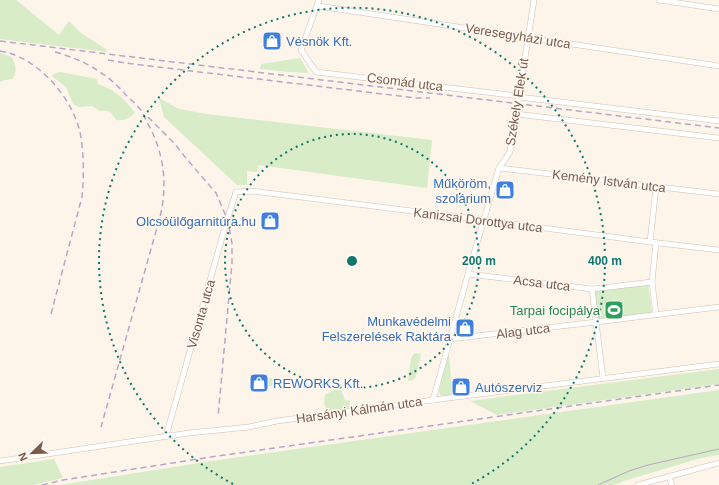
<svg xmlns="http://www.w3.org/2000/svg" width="719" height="485" font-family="Helvetica,sans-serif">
<rect width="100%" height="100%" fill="#fdf5ea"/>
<!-- green -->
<g fill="#d7ecc7">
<path d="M0,0H16L59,35L69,21L81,33L107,50V52L0,39Z"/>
<path d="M0,53L12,57C16,67 17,69 13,79L5,80L0,82Z"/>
<path d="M300,58L309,73L289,72L260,69L261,64Z"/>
<path d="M60,72L97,79L98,84C116,91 123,97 135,113C129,118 125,121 116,120C111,112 109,109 100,111L92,106L79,107L73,104L66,87L52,76L54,74Z"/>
<path d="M159,98L179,109L206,114L432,140L427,188L258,165L257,172L247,171V185H237L164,117Z"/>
<path d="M648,284L652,313L598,321L594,291Z"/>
<path d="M415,353L421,354L416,377L413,380L408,381L411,358Z"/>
<path d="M447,356H449L453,396L443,397L440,395L439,391Z"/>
<path d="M719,369V384L497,415L470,401Z"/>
<path d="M268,378C274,378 277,381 277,387L268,386Z"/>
<path d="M333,390H341L345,400L350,401L349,409L328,413L324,404L325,395Z"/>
<path d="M719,390V455L701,458L627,480L614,485H60L212,461Z"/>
<path d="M54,459L63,478L33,485H0V467Z"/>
</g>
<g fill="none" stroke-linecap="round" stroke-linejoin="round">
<!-- minor casing -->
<g stroke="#d1bdae" stroke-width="6">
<g id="minor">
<path d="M319,0L301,50L316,72L519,96"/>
<path d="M659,0L719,9"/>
<path d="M318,6L719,66"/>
<path d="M519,97L719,121"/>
<path d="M516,114L719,138"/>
<path d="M499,168L719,194"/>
<path d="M650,242L656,187"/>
<path d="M468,274L592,289"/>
<path d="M652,282L656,243"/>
<path d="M656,315L652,282L592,289L596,322L719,307"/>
<path d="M450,339L596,322L603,378"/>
<path d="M433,400L468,274L499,168L510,152L519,96L534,0"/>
<path d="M166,436L227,220L236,192L252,191L484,220L650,242L719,250"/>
<path d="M0,461L189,433L249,427L277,421L433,400L719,364"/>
<path d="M669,476L672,485"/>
<path d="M638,485L719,463"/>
</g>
</g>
<!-- minor -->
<use href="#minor" stroke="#fff" stroke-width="5"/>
<!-- tram -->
<path stroke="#b8a6c9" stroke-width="1" d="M598,485L629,471L648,465L719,449"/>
<!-- rail -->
<g stroke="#b8a6c9" stroke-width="1.5" stroke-dasharray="6 4" stroke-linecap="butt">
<path d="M0,41L719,128"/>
<path d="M0,51C5,52 10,53 15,55C46,68 72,100 80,132C84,153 84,176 82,197L51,314"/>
<path d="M55,52C84,60 107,73 127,96C131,100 136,104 140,109C143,113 145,118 147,122C164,152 168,184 160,217L101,427"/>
<path d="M108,60L125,63L416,98H430"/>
<path d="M148,117L175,144L185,157L216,193L225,214L229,227L232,243V263L218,417"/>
<path d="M42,485L63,480L211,457L719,385"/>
</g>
</g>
<!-- distance rings -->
<g fill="none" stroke="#0f766e" stroke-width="2" stroke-dasharray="2 4">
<circle cx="352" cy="261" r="127"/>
<path d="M233 484A253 253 0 1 1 471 484"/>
</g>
<!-- icons -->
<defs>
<g id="shop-square" transform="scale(1)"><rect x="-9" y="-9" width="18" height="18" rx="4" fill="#3f7fe0" stroke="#fff9f1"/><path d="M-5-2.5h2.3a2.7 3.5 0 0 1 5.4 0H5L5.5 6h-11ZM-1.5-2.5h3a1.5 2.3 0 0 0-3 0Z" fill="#fff"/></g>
<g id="stadium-square" transform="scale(1)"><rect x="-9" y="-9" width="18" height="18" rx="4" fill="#2e9e5b" stroke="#fff9f1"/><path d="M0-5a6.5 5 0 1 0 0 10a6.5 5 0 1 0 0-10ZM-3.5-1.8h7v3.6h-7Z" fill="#fff"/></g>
</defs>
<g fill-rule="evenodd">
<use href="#shop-square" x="272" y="41"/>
<use href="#shop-square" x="505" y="190"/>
<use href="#shop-square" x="270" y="221"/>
<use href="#stadium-square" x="614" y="310"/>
<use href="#shop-square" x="465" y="328"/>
<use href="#shop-square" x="259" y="383"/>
<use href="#shop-square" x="461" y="387"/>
</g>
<g text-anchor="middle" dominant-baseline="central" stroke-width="3" stroke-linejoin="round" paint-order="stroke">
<!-- street labels -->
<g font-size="13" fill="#7a5b4b" stroke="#fff9f1">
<text transform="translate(518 36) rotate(9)">Veresegyházi utca</text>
<text transform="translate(405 82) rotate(7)">Csomád utca</text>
<text transform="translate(517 102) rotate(-81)">Székely Elek út</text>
<text transform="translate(609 181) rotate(7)">Kemény István utca</text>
<text transform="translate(478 220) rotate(7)">Kanizsai Dorottya utca</text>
<text transform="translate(542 283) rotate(7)">Acsa utca</text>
<text transform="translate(201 314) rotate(-74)">Visonta utca</text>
<text transform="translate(523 331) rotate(-7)">Alag utca</text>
<text transform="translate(359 410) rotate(-8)">Harsányi Kálmán utca</text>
</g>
<!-- shop labels -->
<g font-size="13" fill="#366cbe" stroke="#fff9f1" text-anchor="start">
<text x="286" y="41">Vésnök Kft.</text>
<text x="491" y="183" text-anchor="end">Műköröm,<tspan x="491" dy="15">szolárium</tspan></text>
<text x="256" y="221" text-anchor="end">Olcsóülőgarnitúra.hu</text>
<text x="451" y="321" text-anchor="end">Munkavédelmi<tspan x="451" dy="15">Felszerelések Raktára</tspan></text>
<text x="273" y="383">REWORKS Kft.</text>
<text x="475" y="387">Autószerviz</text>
</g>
<!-- leisure labels -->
<g font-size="13" fill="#27864d" stroke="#fff9f1" text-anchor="end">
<text x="600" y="310">Tarpai focipálya</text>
</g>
</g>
<circle cx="352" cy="261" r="6" fill="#0f766e" stroke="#fff9f1" stroke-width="2"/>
<g font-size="12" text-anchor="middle" font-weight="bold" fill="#0f766e" stroke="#fff9f1" stroke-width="3" stroke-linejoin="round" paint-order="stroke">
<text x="479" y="265">200 m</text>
<text x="605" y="265">400 m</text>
</g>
<!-- north arrow -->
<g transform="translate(32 453) rotate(247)" stroke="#fff9f1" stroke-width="3" paint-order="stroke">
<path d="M0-3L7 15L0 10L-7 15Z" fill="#7a5b4b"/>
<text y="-6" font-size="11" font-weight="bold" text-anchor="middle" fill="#7a5b4b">N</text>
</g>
</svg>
